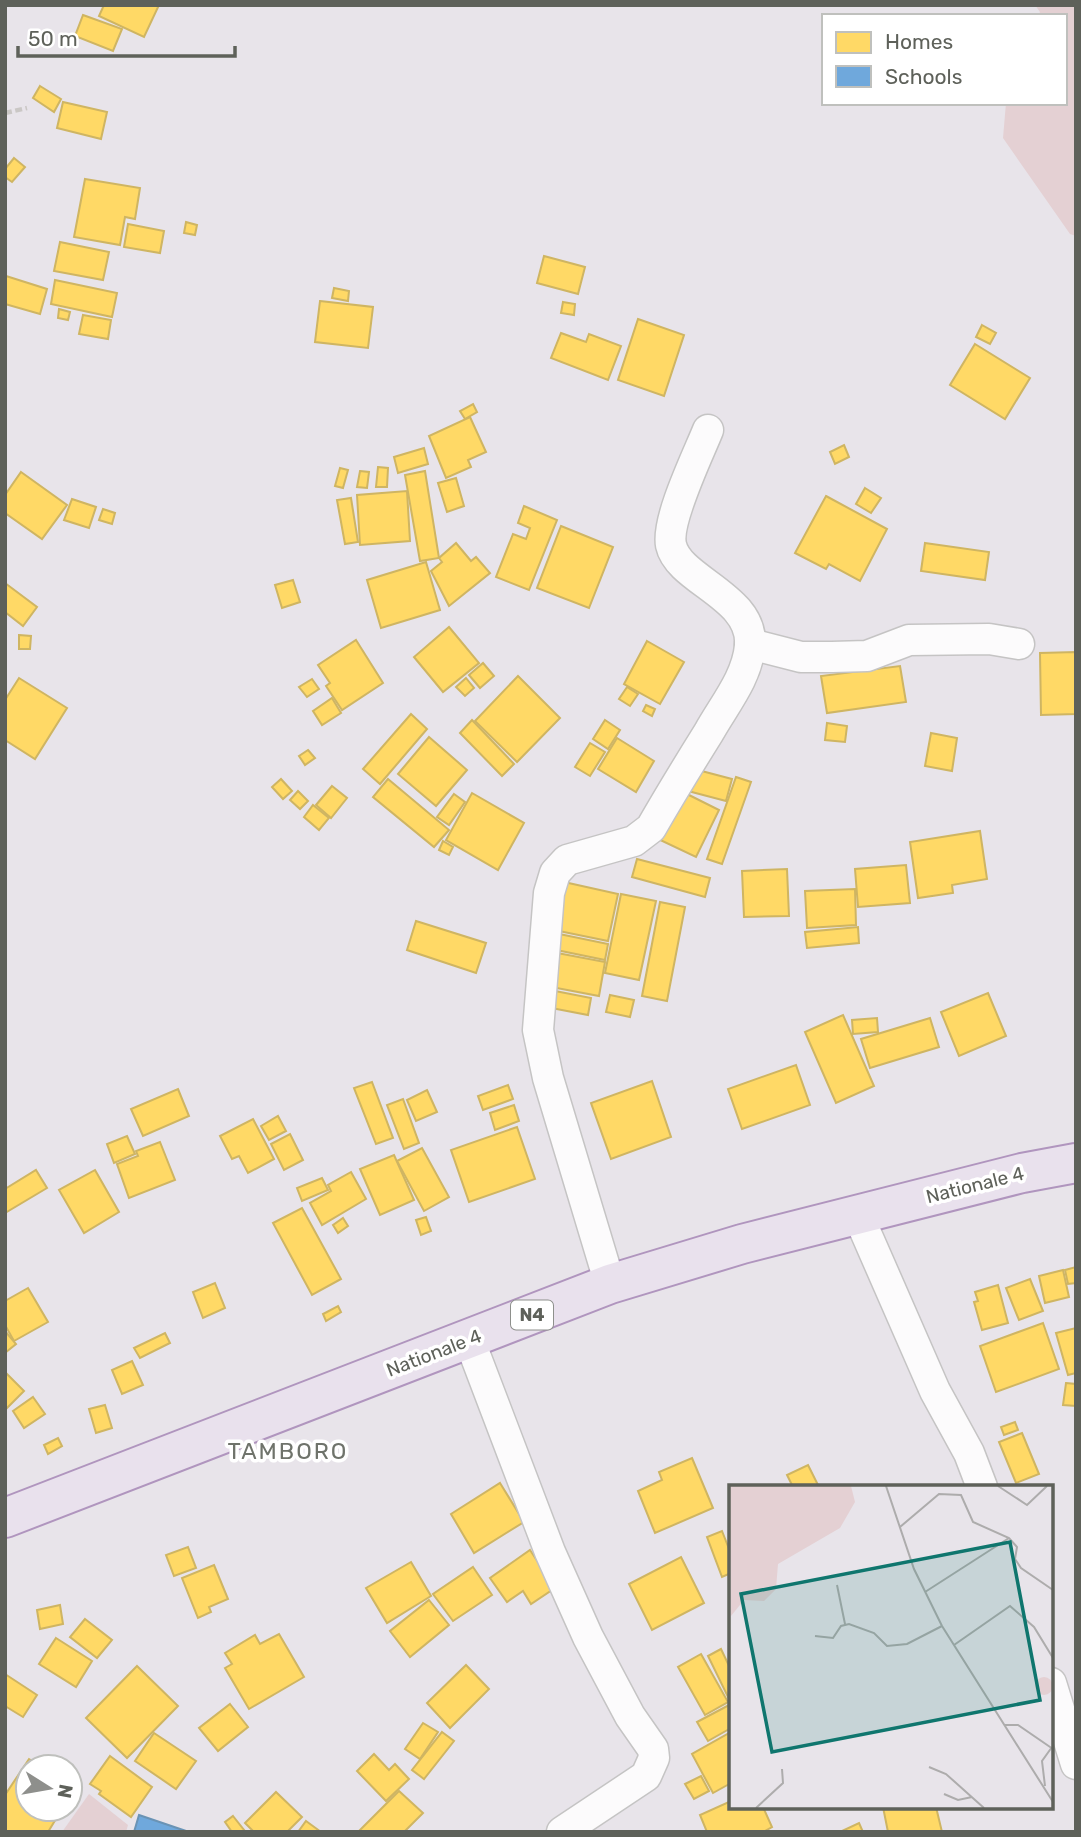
<svg xmlns="http://www.w3.org/2000/svg" width="1081" height="1837" font-family="Rubik,sans-serif">
<rect width="100%" height="100%" fill="#e8e4ea"/>
<!-- green -->
<g fill="#e4d0d3">
<path d="M1035,5H1076V236L1070,234L1003,138L1006,103H1065V16H1038L1040,12Z"/>
<path d="M89,1794L128,1825L126,1832H62Z"/>
</g>
<!-- homes -->
<g fill="#ffd966" stroke="#cfb562" stroke-width="2">
<path d="M104,5H159L144,37L99,16Z"/>
<path d="M83,15L122,29L113,51L75,36Z"/>
<path d="M40,86L61,99L54,112L33,98Z"/>
<path d="M63,102L107,112L101,139L57,128Z"/>
<path d="M14,158L25,167L12,182L5,177V169Z"/>
<path d="M85,179L140,188L135,219L125,217L120,245L74,237Z"/>
<path d="M186,222L197,225L195,235L184,233Z"/>
<path d="M128,224L164,231L160,253L124,247Z"/>
<path d="M60,242L109,252L103,280L54,271Z"/>
<path d="M544,256L585,267L578,294L537,283Z"/>
<path d="M6,276L47,289L40,314L5,304Z"/>
<path d="M55,280L117,293L112,317L51,304Z"/>
<path d="M334,288L349,291L348,301L332,298Z"/>
<path d="M320,301L373,307L368,348L315,342Z"/>
<path d="M563,302L575,304L574,315L561,313Z"/>
<path d="M59,309L70,312L68,320L58,318Z"/>
<path d="M83,315L111,320L108,339L79,334Z"/>
<path d="M638,319L684,335L664,396L618,380Z"/>
<path d="M982,325L996,333L990,344L976,337Z"/>
<path d="M561,333L586,342L589,334L621,346L608,380L551,358Z"/>
<path d="M975,344L1030,378L1005,419L950,385Z"/>
<path d="M473,404L477,412L465,419L460,411Z"/>
<path d="M470,417L486,452L468,460L471,467L446,478L429,436Z"/>
<path d="M844,445L849,457L835,464L830,452Z"/>
<path d="M424,448L428,464L398,473L394,457Z"/>
<path d="M378,467L388,468L387,487H376Z"/>
<path d="M340,468L348,470L343,488L335,486Z"/>
<path d="M360,471L369,472L367,488L357,487Z"/>
<path d="M425,471L439,558L420,561L405,475Z"/>
<path d="M21,472L67,505L42,539L5,513V495Z"/>
<path d="M456,478L464,506L447,512L438,483Z"/>
<path d="M865,488L881,498L871,513L856,504Z"/>
<path d="M407,491L410,541L360,545L357,495Z"/>
<path d="M826,496L887,529L860,581L829,564L826,569L795,553Z"/>
<path d="M351,498L358,542L345,544L337,500Z"/>
<path d="M72,499L96,507L89,528L64,520Z"/>
<path d="M524,506L557,520L529,590L496,577L513,534L526,539L530,528L518,523Z"/>
<path d="M103,509L115,513L112,524L99,520Z"/>
<path d="M561,526L613,547L589,608L537,588Z"/>
<path d="M456,543L471,561L476,557L490,573L449,606L431,571L442,562L439,558Z"/>
<path d="M925,543L989,552L985,580L921,571Z"/>
<path d="M426,562L440,610L381,628L367,580Z"/>
<path d="M293,580L300,602L282,608L275,585Z"/>
<path d="M5,583L37,607L23,626L5,612Z"/>
<path d="M449,627L479,663L443,692L414,657Z"/>
<path d="M19,635L31,636L30,649H19Z"/>
<path d="M356,640L383,683L342,710L326,686L330,683L318,665Z"/>
<path d="M647,641L684,662L660,704L624,684Z"/>
<path d="M1076,652V714L1041,715L1040,653Z"/>
<path d="M483,663L494,676L480,688L469,675Z"/>
<path d="M900,666L906,702L827,713L821,676Z"/>
<path d="M518,676L560,718L517,762L475,721Z"/>
<path d="M19,678L67,708L35,759L5,740V700Z"/>
<path d="M466,678L474,688L465,696L456,687Z"/>
<path d="M312,679L319,689L307,697L299,687Z"/>
<path d="M627,687L638,694L630,706L619,699Z"/>
<path d="M332,698L341,713L322,725L313,711Z"/>
<path d="M646,705L655,709L652,716L643,711Z"/>
<path d="M411,714L427,729L380,784L363,769Z"/>
<path d="M472,720L514,764L502,776L460,733Z"/>
<path d="M605,720L620,730L608,749L593,739Z"/>
<path d="M827,723L847,726L845,742L825,740Z"/>
<path d="M931,733L957,738L952,771L925,766Z"/>
<path d="M429,737L467,770L436,806L398,774Z"/>
<path d="M617,738L654,761L636,792L598,769Z"/>
<path d="M590,743L605,752L590,776L575,767Z"/>
<path d="M308,750L315,758L305,765L299,756Z"/>
<path d="M675,764L732,779L726,801L669,786Z"/>
<path d="M736,777L751,782L722,864L707,859Z"/>
<path d="M281,779L292,791L283,799L272,787Z"/>
<path d="M388,779L449,830L434,847L373,797Z"/>
<path d="M332,786L347,798L331,818L316,805Z"/>
<path d="M679,790L719,810L696,857L656,838Z"/>
<path d="M298,791L308,801L300,809L290,800Z"/>
<path d="M472,793L524,823L498,870L446,840Z"/>
<path d="M454,794L465,802L449,825L437,817Z"/>
<path d="M313,805L329,818L319,830L304,817Z"/>
<path d="M980,831L987,879L952,885L953,893L918,898L910,842Z"/>
<path d="M443,841L453,847L449,855L439,850Z"/>
<path d="M637,859L710,878L705,897L632,877Z"/>
<path d="M906,865L910,903L858,907L855,869Z"/>
<path d="M787,869L789,916L744,917L742,871Z"/>
<path d="M564,882L618,894L608,941L554,930Z"/>
<path d="M855,889L856,925L807,928L805,891Z"/>
<path d="M621,894L656,901L639,980L605,973Z"/>
<path d="M660,902L685,907L667,1001L642,996Z"/>
<path d="M416,921L486,943L476,973L407,950Z"/>
<path d="M858,927L859,943L807,948L805,932Z"/>
<path d="M535,929L608,944L605,960L532,945Z"/>
<path d="M552,952L605,962L599,996L546,986Z"/>
<path d="M550,990L591,998L588,1015L546,1007Z"/>
<path d="M988,993L1006,1036L959,1056L941,1012Z"/>
<path d="M610,995L634,1000L630,1017L606,1012Z"/>
<path d="M843,1015L874,1086L836,1103L805,1032Z"/>
<path d="M877,1018L878,1032L853,1034L852,1020Z"/>
<path d="M930,1018L939,1047L870,1068L861,1039Z"/>
<path d="M796,1065L810,1105L742,1129L728,1089Z"/>
<path d="M652,1081L671,1137L611,1159L591,1103Z"/>
<path d="M372,1082L393,1138L376,1144L354,1088Z"/>
<path d="M508,1085L513,1099L483,1110L478,1096Z"/>
<path d="M178,1089L189,1116L143,1136L131,1109Z"/>
<path d="M427,1090L437,1112L416,1121L407,1100Z"/>
<path d="M403,1099L419,1143L404,1149L387,1105Z"/>
<path d="M514,1105L519,1121L495,1130L490,1113Z"/>
<path d="M278,1116L286,1131L269,1140L261,1126Z"/>
<path d="M253,1119L274,1159L248,1173L239,1156L232,1159L220,1136Z"/>
<path d="M517,1127L535,1179L469,1202L451,1150Z"/>
<path d="M290,1134L303,1160L284,1170L271,1144Z"/>
<path d="M127,1136L135,1154L114,1163L107,1144Z"/>
<path d="M160,1142L175,1180L129,1198L117,1164L138,1156L136,1151Z"/>
<path d="M422,1148L449,1197L424,1211L397,1161Z"/>
<path d="M394,1155L414,1200L380,1215L360,1169Z"/>
<path d="M36,1170L47,1188L5,1213V1189Z"/>
<path d="M95,1170L119,1212L84,1233L59,1190Z"/>
<path d="M351,1172L366,1199L322,1225L310,1203L331,1191L328,1185Z"/>
<path d="M322,1178L328,1190L302,1201L297,1188Z"/>
<path d="M302,1208L341,1279L312,1295L273,1223Z"/>
<path d="M426,1217L431,1231L421,1235L416,1220Z"/>
<path d="M343,1218L348,1226L338,1233L333,1225Z"/>
<path d="M1076,1267V1283L1068,1284L1065,1270Z"/>
<path d="M1063,1270L1069,1297L1045,1303L1039,1276Z"/>
<path d="M1030,1279L1043,1311L1019,1320L1006,1288Z"/>
<path d="M215,1283L225,1308L203,1318L193,1292Z"/>
<path d="M998,1285L1008,1323L982,1330L974,1302L978,1301L975,1292Z"/>
<path d="M28,1288L48,1322L14,1341L5,1325V1301Z"/>
<path d="M338,1306L341,1312L326,1321L323,1314Z"/>
<path d="M1043,1323L1059,1369L996,1392L980,1346Z"/>
<path d="M1076,1328V1373L1068,1375L1056,1333Z"/>
<path d="M5,1331L16,1344L5,1353Z"/>
<path d="M165,1333L170,1343L140,1358L134,1348Z"/>
<path d="M132,1361L143,1385L122,1394L112,1370Z"/>
<path d="M5,1372L24,1391L5,1410Z"/>
<path d="M1066,1383L1076,1384V1406L1063,1405Z"/>
<path d="M33,1397L45,1414L24,1428L13,1411Z"/>
<path d="M105,1405L112,1428L96,1433L89,1409Z"/>
<path d="M1015,1422L1018,1430L1004,1435L1001,1427Z"/>
<path d="M1022,1433L1039,1474L1016,1483L999,1442Z"/>
<path d="M58,1438L62,1446L48,1454L44,1445Z"/>
<path d="M692,1458L713,1508L655,1533L638,1491L662,1480L659,1472Z"/>
<path d="M808,1465L819,1487H793L787,1475Z"/>
<path d="M500,1483L524,1522L474,1553L451,1514Z"/>
<path d="M722,1531L731,1554V1573L722,1577L707,1537Z"/>
<path d="M188,1547L196,1568L174,1576L166,1555Z"/>
<path d="M530,1550L555,1588L531,1604L523,1591L507,1602L490,1578Z"/>
<path d="M681,1557L704,1603L652,1630L629,1584Z"/>
<path d="M411,1562L431,1596L387,1623L366,1588Z"/>
<path d="M214,1565L228,1599L209,1607L211,1612L198,1618L182,1578Z"/>
<path d="M473,1567L492,1595L453,1621L433,1594Z"/>
<path d="M429,1600L449,1625L410,1657L390,1631Z"/>
<path d="M60,1605L63,1624L40,1629L37,1610Z"/>
<path d="M85,1619L112,1640L97,1658L70,1637Z"/>
<path d="M279,1634L304,1677L249,1709L225,1668L232,1664L225,1653L255,1635L260,1644Z"/>
<path d="M56,1638L92,1661L76,1687L39,1664Z"/>
<path d="M721,1649L731,1670L729,1699L708,1656Z"/>
<path d="M701,1654L728,1702L705,1715L678,1667Z"/>
<path d="M466,1665L489,1689L450,1728L427,1703Z"/>
<path d="M137,1666L178,1706L127,1758L86,1718Z"/>
<path d="M5,1674L37,1695L23,1717L5,1706Z"/>
<path d="M230,1704L248,1727L218,1751L199,1728Z"/>
<path d="M731,1704V1728L708,1741L697,1722Z"/>
<path d="M423,1723L438,1732L420,1759L405,1749Z"/>
<path d="M442,1732L454,1741L424,1779L412,1770Z"/>
<path d="M731,1732V1783L713,1793L692,1754Z"/>
<path d="M154,1733L196,1761L176,1789L135,1761Z"/>
<path d="M374,1754L389,1770L395,1764L409,1779L386,1801L357,1771Z"/>
<path d="M110,1756L152,1787L131,1817L99,1794L101,1791L90,1784Z"/>
<path d="M29,1759L42,1767H28V1809H62L48,1832H5V1795Z"/>
<path d="M701,1776L709,1791L694,1799L685,1784Z"/>
<path d="M399,1791L423,1813L404,1832H358Z"/>
<path d="M276,1792L302,1817L287,1832H254L245,1823Z"/>
<path d="M731,1801V1807H763L772,1827L763,1832H707L700,1815Z"/>
<path d="M883,1807H936L942,1832H888Z"/>
<path d="M233,1816L244,1830L242,1832H232L225,1822Z"/>
<path d="M306,1821L321,1832H298Z"/>
<path d="M859,1823L863,1832H840Z"/>
</g>
<!-- schools -->
<path fill="#6fa8dc" stroke="#6a93b5" stroke-width="2" d="M139,1815L189,1832H134Z"/>
<g fill="none" stroke-linecap="round" stroke-linejoin="round">
<!-- minor casing -->
<g stroke="#c5c4c4" stroke-width="33">
<g id="minor">
<path d="M750,644L801,657H832L867,656L909,640L989,639L1019,644"/>
<path d="M858,1215L935,1391L969,1453L982,1487"/>
<path d="M610,1284L548,1078L538,1030L549,893L555,873L567,860L634,841L651,828C670,795 689,764 709,732C724,705 747,678 750,646C754,596 679,581 671,545C666,520 698,455 708,430"/>
<path d="M469,1339L550,1552L588,1637L630,1716L653,1749L654,1758L646,1776L562,1832"/>
<path d="M1051,1683L1076,1764"/>
</g>
</g>
<!-- highway casing -->
<g stroke="#b095be" stroke-width="42">
<path id="highway" d="M5,1518L610,1284L742,1244L1022,1173L1076,1163"/>
</g>
<!-- path -->
<path stroke="#cac7c5" stroke-width="4.5" stroke-dasharray="7 3.5" stroke-linecap="butt" d="M5,113L27,108"/>
<!-- minor -->
<use href="#minor" stroke="#fcfbfc" stroke-width="30"/>
<!-- highway -->
<use href="#highway" stroke="#e9e1ed" stroke-width="38"/>
</g>
<g text-anchor="middle" dominant-baseline="central" stroke-width="7" stroke-linejoin="round" paint-order="stroke">
<!-- shield labels -->
<rect fill="#fff" stroke="#8e908c" stroke-width="2" x="511" y="1300.5" width="42" height="29" rx="5"/>
<g font-size="18" font-weight="bold" fill="#5e615a">
<text x="532" y="1315">N4</text>
</g>
<!-- street labels -->
<g font-size="19" fill="#5e615a" stroke="#fff">
<text transform="translate(975 1185) rotate(-14)">Nationale 4</text>
<text transform="translate(434 1353) rotate(-21)">Nationale 4</text>
</g>
<!-- quarter labels -->
<g font-size="23" letter-spacing="2" fill="#6f736b" stroke="#fff">
<text x="288" y="1451">TAMBORO</text>
</g>
</g>
<!-- overview -->
<g transform="translate(729 1485)">
<rect width="324" height="324" fill="#e8e4ea"/>
<path d="M0,1H122L126,17L111,43L49,79L47,104L35,116L15,115L2,131ZM306 201a9 9 0 1 1 18 0a9 9 0 1 1-18 0Z" fill="#e4d0d3"/>
<path fill="none" stroke="#adacac" stroke-width="2" d="M157,1L185,84L213,141L324,317M269,1L298,20L318,1M171,42L210,9L232,10L244,37L280,53L288,62L286,74L292,83L324,105M108,100L116,139M196,107L280,53M86,151L104,153L112,141L120,139L145,148L158,161L178,159L213,141M225,160L281,121L305,142L324,173M276,240H289L324,264M200,282L217,289L255,323M316,301L313,276L323,262M215,309L229,315L243,312M27,323L54,298L53,284"/>
<path fill="#0f766e" fill-opacity="0.15" stroke="#0f766e" stroke-width="3.5" d="M281,57L311,215L43,267L12,109Z"/>
<rect width="324" height="324" fill="none" stroke="#5e615a" stroke-width="3.5"/>
</g>
<!-- border -->
<rect width="1081" height="1837" fill="none" stroke="#5e615a" stroke-width="14"/>
<!-- legend -->
<rect x="822" y="14" width="245" height="91" fill="#ffffff" stroke="#bfc0bd" stroke-width="2"/>
<rect x="836" y="32" width="35" height="21" fill="#ffd966" stroke="#bfc0bd" stroke-width="2"/>
<text x="885" y="49" font-size="21" fill="#5e615a">Homes</text>
<rect x="836" y="66" width="35" height="21" fill="#6fa8dc" stroke="#bfc0bd" stroke-width="2"/>
<text x="885" y="84" font-size="21" fill="#5e615a">Schools</text>
<!-- north arrow -->
<g transform="translate(49 1788) rotate(101)"><circle r="33" fill="#ffffff" stroke="#bfc0bd" stroke-width="2"/>
<path d="M0-5L12 26L0 18L-12 26Z" fill="#8e8f8c"/>
<text y="-10" font-size="19" font-weight="bold" text-anchor="middle" fill="#5e615a">N</text>
</g>
<!-- scale -->
<path d="M18 46v10h217v-10" fill="none" stroke="#5e615a" stroke-width="3.5"/>
<text x="28" y="46" font-size="21" fill="#5e615a" stroke="#ffffff" stroke-width="5" paint-order="stroke">50 m</text>
</svg>
